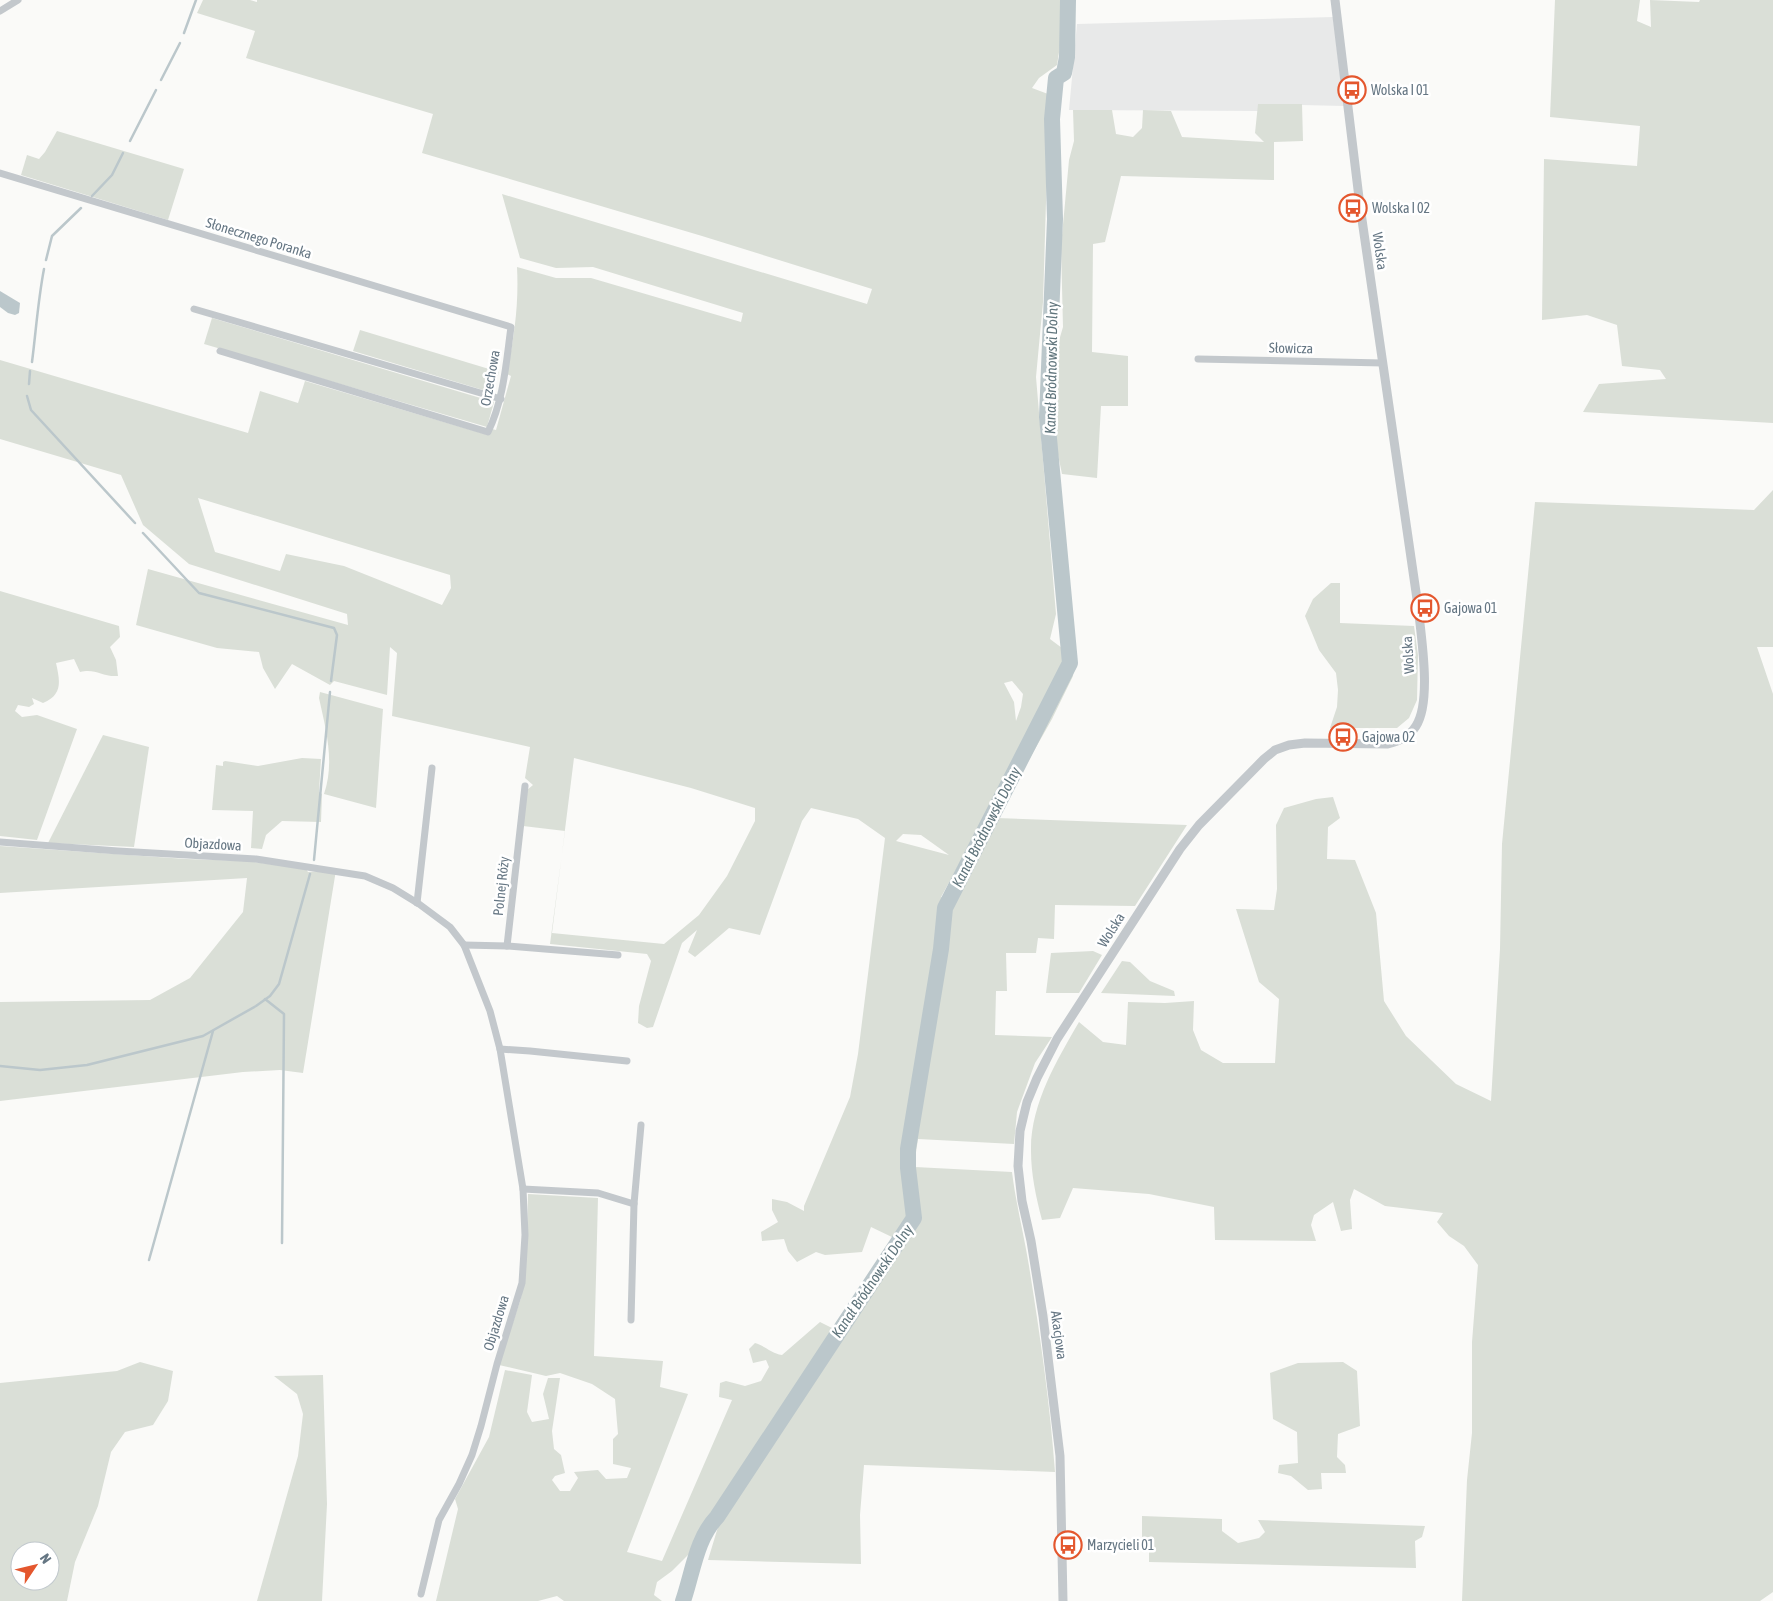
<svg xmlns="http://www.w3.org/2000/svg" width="1773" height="1601" font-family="'Asap Condensed',sans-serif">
<rect width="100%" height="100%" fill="#fafaf8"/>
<!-- built -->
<path fill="#e8e9e9" d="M1333,17L1344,106L1259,104V111L1069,110L1077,24Z"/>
<!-- green -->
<g fill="#dadfd7" fill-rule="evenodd">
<path d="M203,0H250L257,2V0H1063V27L1057,65L1039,78L1032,88L1048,94L1045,135L1047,169L1043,302L1036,377L1056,614L1050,639L1062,648L1075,652L1073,676L1052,719L996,818L1187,825L1135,906L1055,905L1054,939L1038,938L1036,953H1006L1007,991H996L995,1035L1052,1037L1035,1063L1017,1112L1014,1144L918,1139L915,1159V1167L1012,1172C1016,1204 1024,1235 1029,1266C1040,1335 1050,1403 1055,1472L864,1465L860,1515L861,1564L708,1560L718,1527L729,1511L716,1506L693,1550L672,1571L657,1582L654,1595L662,1601H564L557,1596L538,1601H436L458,1509L455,1499L489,1437L505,1370L532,1375L527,1412L532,1422L549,1419L543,1394L548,1378H560L552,1431L554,1449L561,1455L565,1473L555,1476L552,1480L560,1491H570L578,1478L574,1472L598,1470L606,1479L627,1478L631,1468L613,1464V1439L618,1434L615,1399L592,1384L560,1373L546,1376L499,1365L521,1298L527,1241L528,1194L598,1198L594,1356L663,1361L660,1387L688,1394L627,1552L662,1561L732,1400L719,1397L720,1383L726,1381L745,1386L761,1381L769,1367L766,1360L753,1363L749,1349L755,1343C765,1346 771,1353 782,1355L820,1322L834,1329L894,1238L871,1227L862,1252L825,1255L816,1252L797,1262L788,1251L784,1239L762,1241L761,1232L778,1222L772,1210V1199L787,1202L804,1211V1206L850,1097L858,1054L885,838L858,819L811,808L802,821L760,935L729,928L695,957L688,952L697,930L682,943L653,1027L647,1028L638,1023L639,1006L651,961L647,954L550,944L565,831L523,826L527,790L533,785L525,778L530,747L392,716L397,653L390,647L387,695L334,681L330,685L292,664L275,689L263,668L259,652L217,648L136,625L148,569L348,625L347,614L189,564L143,525L121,475L0,439V360L248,433L260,391L298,403L305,381L488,435L492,429L496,430L511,376L507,374C514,336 519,306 517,267L556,278H591L741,322L743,313L593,267L556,268L520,258L502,194L867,304L872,289L702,236L422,153L433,114L246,58L255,31L197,13ZM198,498L450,575L451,588L442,605L344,566L286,554L280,571L215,552ZM1012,681L1023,694L1021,707L1016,721L1014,702L1004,683ZM574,758L691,788L755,808V821L727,876L699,915L664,944L552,933ZM985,817L995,819L953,902L941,897ZM903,834L921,835L949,855L896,841Z"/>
<path d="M1555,0H1640L1637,21L1651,27L1650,0L1699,2L1700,0H1773V423L1583,412L1599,384L1666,379L1660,370L1622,366L1617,325L1587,315L1542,320L1544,159L1637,166L1640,126L1550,117Z"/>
<path d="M1258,104H1302L1303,141L1274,142V180L1121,176L1105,242L1093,244L1092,352L1128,356V406H1101L1097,478L1062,474L1056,445L1054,377L1058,344L1063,327L1061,246L1069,160L1074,141L1073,110H1112L1116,134L1133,137L1142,128L1143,110L1171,111L1182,137L1264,142L1255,133Z"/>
<path d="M57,131L184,169L168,220L21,175L27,155L39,159L45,152Z"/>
<path d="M212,318L494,402L487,427L204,344Z"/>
<path d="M360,330L499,372L493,393L353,351Z"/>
<path d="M1773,490V647H1757L1773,694V1592L1760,1601H1462L1467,1480L1472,1433V1342L1478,1265L1464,1246L1449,1236L1437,1222L1443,1213L1385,1206L1354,1189L1350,1200L1352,1229L1341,1231L1333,1202L1314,1215L1311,1225L1316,1241L1215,1240L1214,1207L1149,1194L1073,1188L1060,1218L1042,1220C1036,1197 1031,1174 1031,1151C1030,1105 1057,1060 1079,1022L1103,1042L1126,1045L1128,1002L1165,1003L1194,1001L1193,1030L1201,1050L1223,1063H1275L1279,999L1259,982L1236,909L1274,910L1277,889L1276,825L1284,808L1316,799L1333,797L1340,818L1328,827L1327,859L1355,860L1376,913L1384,1001L1406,1036L1456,1084L1491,1101L1500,949L1502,844L1535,502L1754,510Z"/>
<path d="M1331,583H1340V623L1414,626L1418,655L1417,700L1409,718L1397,728H1330L1337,707L1338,690L1336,673L1319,650L1305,616L1313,599Z"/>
<path d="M0,591L119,626L120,637L110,647L116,660L118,676C101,677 96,668 80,672L74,659L56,663C60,681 63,695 43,703L32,698L34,704L29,707L18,705L15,711L22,717L37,715L77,729L37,840L0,836Z"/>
<path d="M320,692L383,709L376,808L324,794C335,762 326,730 319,698Z"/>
<path d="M103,735L149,747L134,847L48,843Z"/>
<path d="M302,758L321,759L319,792L322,794L321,822L282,821L266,835L262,849L251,848L253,811L212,810L216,765L223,766V762L225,761L258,766Z"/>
<path d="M0,846L186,859L247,861L306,869L308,872L336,870L303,1073L280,1070L243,1072L0,1101V1002L150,1000L190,978L243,912L247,878L0,893Z"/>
<path d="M1093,951L1102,955L1079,993H1046L1051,953Z"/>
<path d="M1122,961L1130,962L1150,981L1174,991L1175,996L1101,993Z"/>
<path d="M140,1362L173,1371L168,1401L153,1425L125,1432L111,1452L98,1506L75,1562L67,1601H0V1383L117,1371ZM20,1551H50V1581H20Z"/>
<path d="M1343,1362L1357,1371L1360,1426L1338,1434L1337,1457L1345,1465L1346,1473H1321L1322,1489L1308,1490L1291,1476L1278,1473L1279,1465L1298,1463L1297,1432L1273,1419L1270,1373L1298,1363Z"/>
<path d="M323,1375L327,1504L322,1601H257L298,1456L303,1414L297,1394L274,1376Z"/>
<path d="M1142,1516L1222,1519V1531L1238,1543L1259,1538L1265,1532L1258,1520L1425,1526L1422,1537L1415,1541L1416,1568L1149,1562V1541H1142Z"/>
</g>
<!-- water -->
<path fill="#bbc7cb" d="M0,291L20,303L19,313L15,315L8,313L0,307Z"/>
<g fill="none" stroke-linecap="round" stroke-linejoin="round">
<!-- stream -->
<g stroke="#bbc7cb" stroke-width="2.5">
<path d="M184,33L196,0"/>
<path d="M161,80L180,43"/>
<path d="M130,141L156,90"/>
<path d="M92,196L112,175L123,153"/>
<path d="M46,260L52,236L81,208"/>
<path d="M32,362C36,331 38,300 44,269"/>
<path d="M29,384L30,371"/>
<path d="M27,396L31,410L135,523"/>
<path d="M143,533L199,593L334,628L337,635L331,681"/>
<path d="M314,860L330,692"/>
<path d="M265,999L284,1014L282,1243"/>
<path d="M0,1066L40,1070L87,1065L203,1036L256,1006L270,996L279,984L310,874"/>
<path d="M149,1260L213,1031"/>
</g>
<!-- river -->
<path stroke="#bbc7cb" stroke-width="16" d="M683,1601C693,1572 696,1539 717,1517L914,1218L908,1168V1149L941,949L945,908L1070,663L1047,417L1055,219L1052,119L1056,78L1064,73L1067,57L1068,0"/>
<!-- minor -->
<g stroke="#c3c8cc" stroke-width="7">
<path d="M0,11L18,0"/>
<path d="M0,173L511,327C506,363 504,399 488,432L220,351"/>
<path d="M194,309L501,399"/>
<path d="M1198,359L1383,363"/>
<path d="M0,842L118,851L256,859L365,876L393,888L419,904L450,927L464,945L490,1011L500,1049L523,1189L525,1235L522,1283L497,1364L481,1426L472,1455L459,1484L439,1520L421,1594"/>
<path d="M417,903L432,768"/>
<path d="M464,945L507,946L525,786"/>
<path d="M507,946L618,955"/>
<path d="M500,1049L530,1051L627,1061"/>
<path d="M523,1189L598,1193L634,1204"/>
<path d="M631,1320L634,1204L641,1125"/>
</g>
<!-- tertiary -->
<path stroke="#c3c8cc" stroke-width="9" d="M1063,1601L1060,1456L1043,1316L1031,1241L1022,1201L1018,1166L1020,1131L1027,1102L1037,1078L1057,1039L1180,849L1199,825L1264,759L1275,750L1289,745L1305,743L1388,744C1400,741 1409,737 1416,726C1432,701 1421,636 1418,606L1360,206L1335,0"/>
</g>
<!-- icons -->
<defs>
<g id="bus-ring" transform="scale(1.4375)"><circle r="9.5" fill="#fff" stroke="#e4572e" stroke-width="1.5"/><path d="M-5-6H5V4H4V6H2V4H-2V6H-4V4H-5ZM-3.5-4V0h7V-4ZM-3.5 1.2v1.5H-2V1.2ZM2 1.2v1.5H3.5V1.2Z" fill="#e4572e"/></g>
</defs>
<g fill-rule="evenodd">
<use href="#bus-ring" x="1352" y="90"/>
<use href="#bus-ring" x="1353" y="208"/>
<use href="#bus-ring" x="1425" y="608"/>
<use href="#bus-ring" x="1343" y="737"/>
<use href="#bus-ring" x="1068" y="1545"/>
</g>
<g text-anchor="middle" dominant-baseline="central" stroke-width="5" stroke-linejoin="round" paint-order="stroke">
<!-- poi labels -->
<g font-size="14" fill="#657683" stroke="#fff" text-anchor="start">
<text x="1371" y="90">Wolska I 01</text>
<text x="1372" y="208">Wolska I 02</text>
<text x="1444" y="608">Gajowa 01</text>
<text x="1362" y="737">Gajowa 02</text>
<text x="1087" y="1545">Marzycieli 01</text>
</g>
<!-- street labels -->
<g font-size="14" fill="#657683" stroke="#fff">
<text transform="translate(259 238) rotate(17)">Słonecznego Poranka</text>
<text transform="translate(1380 251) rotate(82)">Wolska</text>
<text transform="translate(1291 348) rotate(1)">Słowicza</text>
<text transform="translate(490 378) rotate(-80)">Orzechowa</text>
<text transform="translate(1408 655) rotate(-94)">Wolska</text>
<text transform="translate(213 844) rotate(3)">Objazdowa</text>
<text transform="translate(501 886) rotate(-84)">Polnej Róży</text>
<text transform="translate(1111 930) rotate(-58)">Wolska</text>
<text transform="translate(496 1323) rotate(-73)">Objazdowa</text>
<text transform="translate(1059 1335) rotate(82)">Akacjowa</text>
</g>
<!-- water labels -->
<g font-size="15" font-style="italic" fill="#60757c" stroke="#fff">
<text transform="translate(1051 368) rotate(-89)">Kanał Bródnowski Dolny</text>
<text transform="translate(986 827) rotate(-63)">Kanał Bródnowski Dolny</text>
<text transform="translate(872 1281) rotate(-56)">Kanał Bródnowski Dolny</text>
</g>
</g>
<!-- north arrow -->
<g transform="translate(35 1566) rotate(55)"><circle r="24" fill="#ffffff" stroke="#c1c8cd"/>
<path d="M0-4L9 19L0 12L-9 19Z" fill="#e4572e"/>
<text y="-8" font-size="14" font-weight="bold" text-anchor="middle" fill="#657683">N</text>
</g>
</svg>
